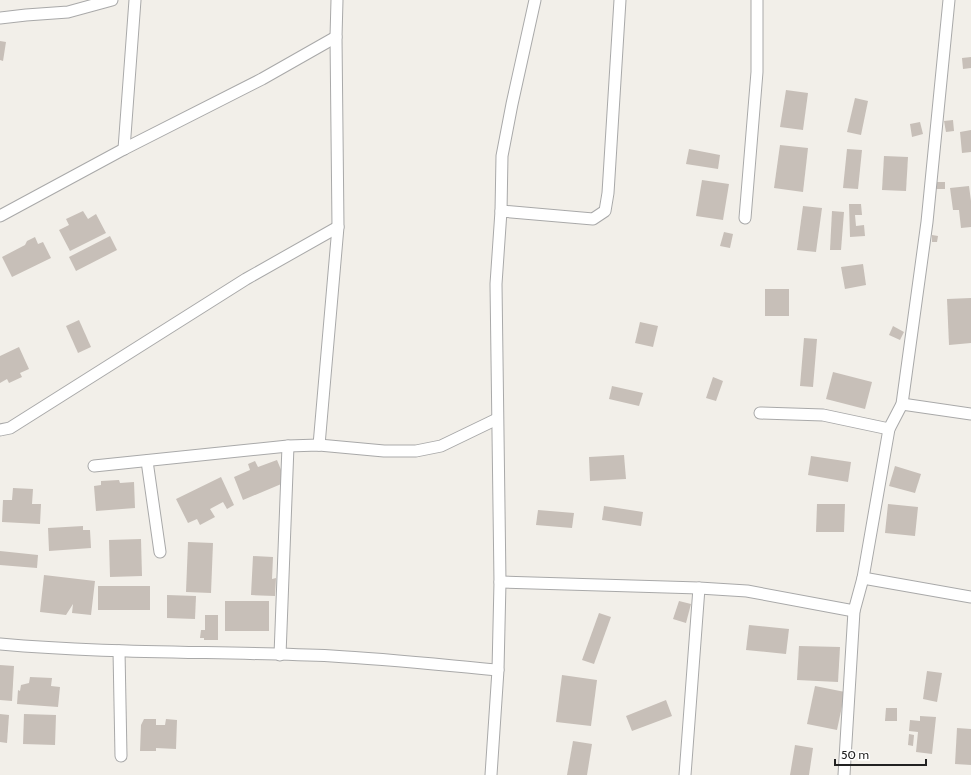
<svg xmlns="http://www.w3.org/2000/svg" width="971" height="775" font-family="Cabin,sans-serif">
<rect width="100%" height="100%" fill="#f2efe9"/>
<!-- building -->
<g fill="#c7bfb8">
<path d="M0,41L6,42L3,61L0,60Z"/>
<path d="M971,57V68L963,69L962,58Z"/>
<path d="M786,90L808,93L803,130L780,127Z"/>
<path d="M855,98L868,101L861,135L847,132Z"/>
<path d="M953,120L954,131L946,132L944,121Z"/>
<path d="M920,122L923,134L912,137L910,124Z"/>
<path d="M971,130V152L962,153L960,132Z"/>
<path d="M780,145L808,148L803,192L774,188Z"/>
<path d="M689,149L720,155L718,169L686,164Z"/>
<path d="M847,149L862,150L858,189L843,188Z"/>
<path d="M884,156L908,157L906,191L882,190Z"/>
<path d="M702,180L729,184L723,220L696,216Z"/>
<path d="M937,182H945V189H936Z"/>
<path d="M969,186L971,201V227L961,228L959,210H953L950,188Z"/>
<path d="M849,204H861L862,215H855L856,226L864,225L865,236L850,237Z"/>
<path d="M803,206L822,208L816,252L797,250Z"/>
<path d="M83,211L88,219L96,214L106,233L70,251L59,230L69,225L66,219Z"/>
<path d="M832,211L844,212L841,250H830Z"/>
<path d="M724,232L733,234L730,248L720,246Z"/>
<path d="M932,235L938,236L937,242H932Z"/>
<path d="M110,236L117,250L76,271L69,257Z"/>
<path d="M35,237L38,244L43,242L51,258L12,277L2,257L25,245L27,241Z"/>
<path d="M863,264L866,285L845,289L841,267Z"/>
<rect x="765" y="289" width="24" height="27"/>
<path d="M971,298V343L949,345L947,299Z"/>
<path d="M79,320L91,347L78,353L66,326Z"/>
<path d="M640,322L658,326L653,347L635,343Z"/>
<path d="M893,326L904,332L900,340L889,335Z"/>
<path d="M804,338L817,339L813,387L800,386Z"/>
<path d="M19,347L29,369L20,373L22,377L9,383L7,379L0,383V356Z"/>
<path d="M833,372L872,382L865,409L826,399Z"/>
<path d="M713,377L723,381L716,401L706,398Z"/>
<path d="M612,386L643,393L639,406L609,399Z"/>
<path d="M624,455L626,479L590,481L589,457Z"/>
<path d="M811,456L851,462L848,482L808,475Z"/>
<path d="M277,460L286,482L243,500L234,477L250,470L248,464L255,461L258,467Z"/>
<path d="M895,466L921,474L915,493L889,486Z"/>
<path d="M221,477L234,505L227,509L223,502L210,509L215,517L200,525L197,519L188,523L176,499Z"/>
<path d="M119,480L120,483L134,482L135,508L96,511L94,486L101,485V481Z"/>
<path d="M13,488L33,489L32,504H41L40,524L2,522L3,500H12Z"/>
<path d="M817,504H845L844,532H816Z"/>
<path d="M888,504L918,507L915,536L885,533Z"/>
<path d="M604,506L643,512L641,526L602,520Z"/>
<path d="M538,510L574,513L572,528L536,525Z"/>
<path d="M83,526V530H90L91,548L49,551L48,528Z"/>
<path d="M141,539L142,576L110,577L109,540Z"/>
<path d="M188,542L213,543L211,593L186,592Z"/>
<path d="M0,551L38,555L37,568L0,565Z"/>
<path d="M253,556L273,557L272,579L276,578L275,596L251,595Z"/>
<path d="M44,575L95,581L91,615L72,613L73,604L66,615L40,612Z"/>
<rect x="98" y="586" width="52" height="24"/>
<path d="M167,595L196,596L195,619L167,618Z"/>
<rect x="225" y="601" width="44" height="30"/>
<path d="M679,601L691,604L686,623L673,619Z"/>
<path d="M599,613L611,617L594,664L582,660Z"/>
<path d="M205,615H218V640H204V638H200L201,630H205Z"/>
<path d="M749,625L789,629L786,654L746,650Z"/>
<path d="M799,646L840,647L838,682L797,680Z"/>
<path d="M0,665L14,666L12,701L0,700Z"/>
<path d="M927,671L942,673L937,702L923,699Z"/>
<path d="M562,675L597,680L591,726L556,722Z"/>
<path d="M30,677L52,678L51,686L60,687L58,707L17,704L18,690L20,691L21,685L29,683Z"/>
<path d="M815,686L845,692L837,730L807,724Z"/>
<path d="M666,700L672,716L632,731L626,716Z"/>
<path d="M886,708H897V721H885Z"/>
<path d="M0,714L9,715L7,743L0,742Z"/>
<path d="M24,714L56,715L55,745L23,744Z"/>
<path d="M920,716L936,717L932,754L916,752L918,732L909,731L910,720L920,721Z"/>
<path d="M144,719H156V725H165L166,719L177,720L176,749L156,748V751H140L141,725Z"/>
<path d="M957,728L971,729V765L955,764Z"/>
<path d="M909,734L914,735L913,746L908,745Z"/>
<path d="M573,741L592,744L587,775H567Z"/>
<path d="M795,745L813,748L809,775H790Z"/>
</g>
<g fill="none" stroke-linecap="round" stroke-linejoin="round">
<!-- street casing -->
<g stroke="#a9a9a9" stroke-width="13">
<g id="street">
<path d="M0,18L26,15L68,12L112,0"/>
<path d="M124,149L135,0"/>
<path d="M501,211L593,219L605,211L608,193L620,0"/>
<path d="M0,216L124,149L262,79L336,37"/>
<path d="M745,218L757,72V0"/>
<path d="M902,404L971,414"/>
<path d="M760,413L823,415L889,429"/>
<path d="M0,430L10,428L246,279L338,227"/>
<path d="M319,445L338,227L336,37L337,0"/>
<path d="M147,461L160,552"/>
<path d="M94,466L288,446L319,445L384,451H416L441,446L497,419"/>
<path d="M863,578L971,597"/>
<path d="M500,582L699,588L747,591L854,611"/>
<path d="M0,644C110,654 221,651 332,656C387,659 442,665 498,670"/>
<path d="M119,651L121,756"/>
<path d="M280,655L288,446"/>
<path d="M491,775L498,670L500,582L496,284L501,211L502,156L512,104L535,0"/>
<path d="M685,775L699,588"/>
<path d="M844,775L854,611L863,578L889,429L902,404L927,222L949,0"/>
</g>
</g>
<!-- street -->
<use href="#street" stroke="#fff" stroke-width="11"/>
</g>
<!-- scale -->
<path d="M835 759v6h91v-6" fill="none" stroke="#222222" stroke-width="2"/>
<text x="841" y="759" font-size="12" fill="#222222" stroke="#ffffff" stroke-width="3" paint-order="stroke">50 m</text>
</svg>
